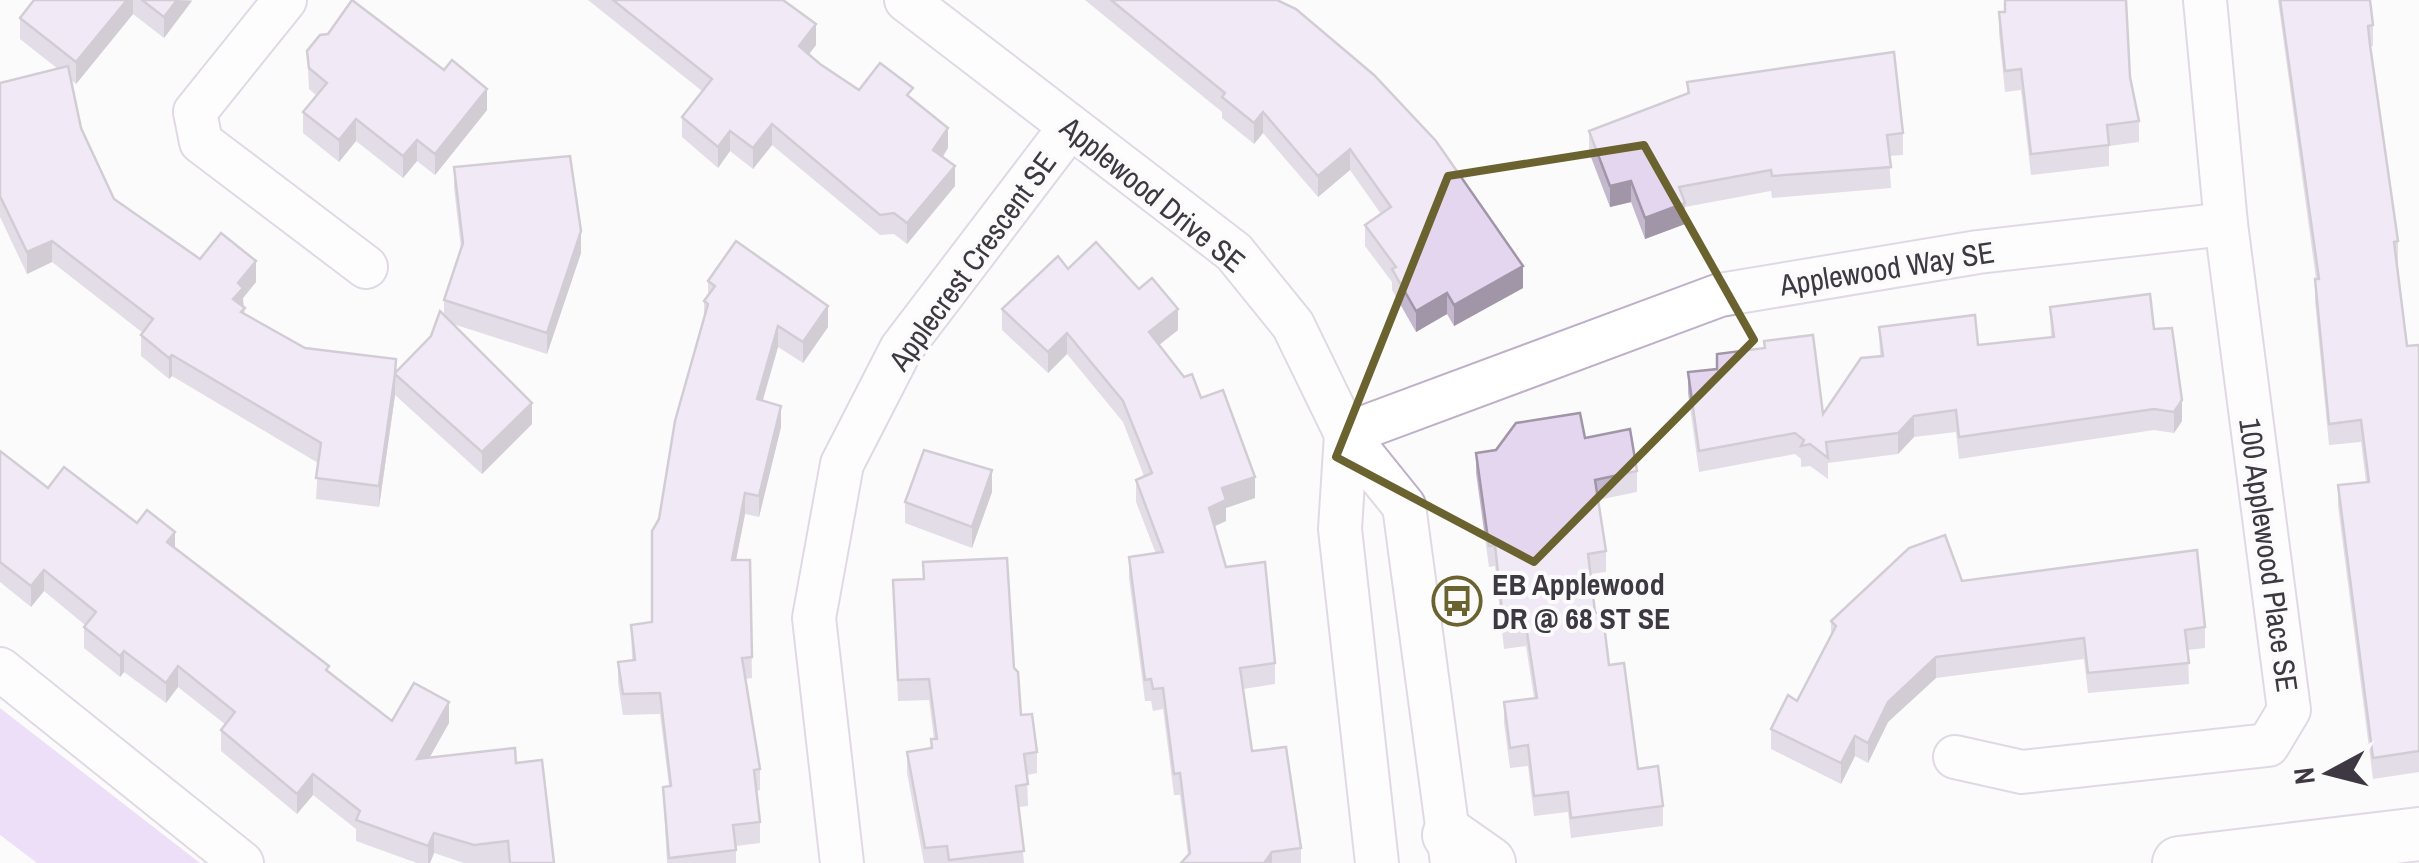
<svg xmlns="http://www.w3.org/2000/svg" width="2419" height="863" font-family="'Archivo Narrow',sans-serif">
<rect width="100%" height="100%" fill="#fbfbfb"/>
<!-- green -->
<path fill="#debdf7" d="M0,708L200,863H37L0,835Z"/>
<g fill="none" stroke-linecap="round" stroke-linejoin="round">
<!-- minor casing -->
<g stroke="#beb0c9" stroke-width="46">
<g id="minor">
<path d="M285,0L195,112L201,142L366,267"/>
<path d="M906,0L1234,252L1293,325L1346,434L1404,506L1452,863"/>
<path d="M1346,434L1720,295L1978,252L2226,224"/>
<path d="M1346,434L1340,529L1377,863"/>
<path d="M0,669L242,863"/>
<path d="M1955,757L2022,772L2268,745L2289,710L2226,224L2205,0"/>
<path d="M842,863L814,618L842,464L901,349L1070,127"/>
</g>
</g>
<!-- major casing -->
<g stroke="#beb0c9" stroke-width="56">
<g id="major">
<path d="M1449,835L1489,863"/>
<path d="M2179,863L2419,834"/>
</g>
</g>
<!-- minor -->
<use href="#minor" stroke="#fff" stroke-width="42"/>
<!-- major -->
<use href="#major" stroke="#fff" stroke-width="52"/>
</g>
<!-- wall -->
<g fill="#c4b8ce">
<path d="M34,0H192L164,38L133,14L76,84L70,79L81,128L114,199L200,259L256,282L243,298L245,314L305,348L396,371L431,336L444,315V300L461,248L454,188V167L581,253L547,354L453,324L532,424L482,474L395,395L379,507L316,499L318,463L172,376L169,379L141,356V335L143,333L52,262L27,274L0,217V83L58,69L20,39V18Z"/>
<path d="M588,0H783L816,45L809,54L820,64L859,90L913,100L948,148L943,157L955,186L907,244L894,234L880,235L772,145L753,169L730,151L718,168L682,137V117L702,91Z"/>
<path d="M1085,0H1277L1523,288L1454,326L1447,314L1416,332L1392,290V282L1365,246V225L1381,214L1350,170L1318,197L1263,133L1254,144L1222,118V112Z"/>
<path d="M2278,0H2370L2373,25V46H2370L2398,241V263H2397L2407,346L2419,345V772L2373,779L2338,506V485L2366,482L2361,442L2329,445L2315,301L2316,279Z"/>
<path d="M1999,12H2005L2130,77L2139,121V142L2109,146V166L2031,175L2021,90L2005,92L1999,33Z"/>
<path d="M307,51L487,110L435,175L417,161L403,178L356,141L339,162L303,133V112L316,95L309,89Z"/>
<path d="M1687,82L1903,133V155L1889,156L1891,188L1772,198L1771,191L1685,207V224L1645,239L1631,202L1610,207L1589,152V131L1687,94Z"/>
<path d="M1068,269L1178,330L1159,345L1201,398L1255,498L1226,508V521L1214,526L1226,567L1275,663V684L1243,689L1252,751L1301,848V863H1181L1188,855L1180,795H1174L1163,709L1153,711L1151,701H1145L1129,578V557L1156,554L1136,502V480L1144,476L1123,422L1067,354L1048,373L1002,330V309Z"/>
<path d="M708,281L828,327L803,363L778,347L763,400L781,427L759,517L745,514L736,560H750L752,678L746,679L760,769V790L756,791L760,822V843L736,846V863H667L663,787L669,786L660,714L623,715L618,683V662L632,660L631,625L652,622L659,519L704,320V301L708,295Z"/>
<path d="M2050,307L2154,329L2182,421L2174,433L2154,430L1959,459L1956,432L1914,437L1898,454L1828,463V479L1810,466L1801,467V459L1795,454L1699,472L1688,393V372L1717,369L1764,348V341L1823,414L1880,356L1879,327L1978,345L2051,337Z"/>
<path d="M1585,438L1637,471V492L1598,500L1606,551V572L1591,574L1595,612L1638,769L1663,806V826L1571,838L1568,812L1534,816L1528,766L1510,768L1504,723V702L1534,698L1526,646L1504,649L1495,566L1489,567L1476,473V453Z"/>
<path d="M0,451L48,488L137,523L175,549L392,721L449,723L429,758L516,763L554,863H464L434,853L430,863H417L356,841V829L313,795L297,814L221,751V730L226,725L178,687L166,703L124,672L120,677L84,648V627L85,625L44,591L31,607L0,582Z"/>
<path d="M992,492L972,548L905,523V502Z"/>
<path d="M893,580L1014,668L1021,715L1037,752V773L1027,775L1028,806L1019,807L1024,863H924L907,773V752L931,748V739H934L929,700L898,701Z"/>
<path d="M1962,581L2205,627V648L2188,650L2189,684L2088,693L2084,659L1936,678L1888,722L1868,763L1855,756L1841,784L1771,749V729L1797,701L1831,634V621Z"/>
</g>
<!-- shaded-wall -->
<g fill="#a096a7">
<path d="M127,0H133V14L76,84V62Z"/>
<path d="M177,0L192,1L164,38V17Z"/>
<path d="M816,24V45L799,67V46Z"/>
<path d="M487,89V110L435,175V154Z"/>
<path d="M1263,112V133L1254,144V123Z"/>
<path d="M356,119V141L339,162V140Z"/>
<path d="M772,124V145L753,169V148Z"/>
<path d="M948,128V148L933,170V150Z"/>
<path d="M730,131V151L718,168V147Z"/>
<path d="M417,140V161L403,178V156Z"/>
<path d="M1350,149V170L1318,197V176Z"/>
<path d="M955,166V186L907,244V223Z"/>
<path d="M1631,181V202L1610,207V186Z"/>
<path d="M1685,203V224L1645,239V218Z"/>
<path d="M581,231V253L547,354V333Z"/>
<path d="M52,241V262L27,274V252Z"/>
<path d="M256,261V282L243,298V309L233,299L238,283Z"/>
<path d="M1523,266V288L1454,326V305Z"/>
<path d="M1447,293V314L1416,332V311Z"/>
<path d="M828,306V327L803,363V342Z"/>
<path d="M1178,309V330L1149,353V332Z"/>
<path d="M778,326V347L757,420V399Z"/>
<path d="M1067,333V354L1048,373V352Z"/>
<path d="M172,355V376L169,379V358Z"/>
<path d="M395,374V395L379,507V486Z"/>
<path d="M2182,400V421L2174,433V412Z"/>
<path d="M532,403V424L482,474V452Z"/>
<path d="M781,406V427L759,517V496Z"/>
<path d="M1914,416V437L1898,454V433Z"/>
<path d="M992,470V492L972,548V527Z"/>
<path d="M1255,477V498L1226,508V521L1209,529V508L1222,488Z"/>
<path d="M745,493V514L732,581V560Z"/>
<path d="M175,532V553L167,542Z"/>
<path d="M44,570V591L31,607V586Z"/>
<path d="M124,651V672L120,677V656Z"/>
<path d="M1936,657V678L1888,722L1868,763V743L1888,702Z"/>
<path d="M178,666V687L166,703V683Z"/>
<path d="M449,702V723L417,780V759Z"/>
<path d="M1855,736V756L1841,784V763Z"/>
<path d="M313,774V795L297,814V794Z"/>
<path d="M434,833V853L430,863H428V846Z"/>
<path d="M1272,852V863H1264Z"/>
</g>
<!-- building -->
<g fill="#e4d6ef" stroke="#a096a7" stroke-width="2.5">
<path d="M34,0H127L76,62L20,18Z"/>
<path d="M142,0H177L164,17Z"/>
<path d="M352,0L444,70L452,60L487,89L435,154L417,140L403,156L356,119L339,140L303,112L327,83L309,68L307,51L320,35L328,34Z"/>
<path d="M613,0H783L816,24L799,46L820,64L859,90L880,63L913,88L907,95L948,128L933,150L955,166L907,223L894,213L880,215L772,124L753,148L730,131L718,147L682,117L712,79Z"/>
<path d="M1111,0H1277L1296,9L1374,75L1436,141L1523,266L1454,305L1447,293L1416,311L1392,269L1396,267L1365,225L1391,207L1350,149L1318,176L1263,112L1254,123L1222,97L1225,93Z"/>
<path d="M2005,0H2126L2130,77L2139,121L2107,125L2109,145L2031,154L2021,69L2005,71L1999,12H2005Z"/>
<path d="M2280,0H2370L2373,25L2368,26L2370,45L2398,241L2394,242L2407,346L2419,345V751L2373,758L2338,485L2369,482L2361,420L2329,424L2315,279H2319Z"/>
<path d="M1894,52L1903,133L1887,135L1891,167L1772,176L1771,170L1679,187L1685,203L1645,218L1631,181L1610,186L1589,131L1689,93L1687,82Z"/>
<path d="M68,66L81,128L114,199L200,259L221,233L256,261L238,283L243,288L233,299L245,308L241,312L305,348L396,359L395,373L431,336L440,311L532,403L482,452L395,374L379,486L316,478L321,443L172,355L169,358L141,335L153,319L52,241L27,252L0,196V83Z"/>
<path d="M570,156L581,231L547,333L444,300L463,243L454,167Z"/>
<path d="M736,241L828,306L803,342L778,326L757,399L781,406L759,496L745,493L732,560H750L752,657L742,658L760,769L754,770L760,822L733,825L736,850L669,858L663,787L671,786L660,693L623,694L618,662L635,660L631,625L652,622V531L659,519L675,421L708,304L704,301L715,286L708,281Z"/>
<path d="M1096,242L1139,289L1152,278L1178,309L1149,332L1184,377L1192,374L1201,398L1223,390L1255,477L1222,488L1226,500L1209,508L1226,567L1265,562L1275,663L1240,668L1252,751L1286,747L1301,848L1272,852L1264,863H1181L1190,853L1180,773L1174,774L1163,688L1153,689L1151,679L1145,680L1129,557L1163,552L1136,480L1152,473L1123,401L1067,333L1048,352L1002,309L1058,256L1068,269Z"/>
<path d="M2150,294L2154,329L2172,328L2182,400L2174,412L2154,409L1959,437L1956,410L1914,416L1898,433L1826,442L1828,458L1810,444L1801,446L1804,440L1795,433L1699,451L1688,372L1717,369V354L1765,348L1764,341L1813,335L1823,414L1861,358L1883,356L1879,327L1975,315L1978,345L2054,337L2050,307Z"/>
<path d="M1580,413L1585,438L1630,429L1637,471L1595,480L1606,551L1588,554L1595,612L1603,616L1609,665L1624,663L1638,769L1658,766L1663,806L1571,818L1568,792L1534,796L1528,745L1510,748L1504,702L1537,698L1526,626L1504,628L1495,545L1489,546L1476,453L1496,450L1516,423Z"/>
<path d="M924,450L992,470L972,527L905,502Z"/>
<path d="M0,451L48,488L64,467L137,523L147,510L175,532L167,542L329,666L326,670L392,721L414,683L449,702L417,759L515,748L516,763L542,760L554,863H510L508,841L474,845L434,833L428,846L356,820L360,811L313,774L297,794L221,730L235,712L178,666L166,683L124,651L120,656L84,627L96,612L44,570L31,586L0,562Z"/>
<path d="M1945,535L1962,581L2197,550L2205,627L2185,630L2189,663L2088,673L2084,638L1936,657L1888,702L1868,743L1855,736L1841,763L1771,729L1788,695L1797,701L1836,626L1831,621L1909,548Z"/>
<path d="M1007,558L1014,668L1018,672L1021,715L1032,714L1037,752L1024,754L1028,784L1016,786L1024,851L949,860L947,846L925,848L907,752L932,748L931,739H937L929,679L898,680L893,580L924,579L923,562Z"/>
</g>
<!-- marked area -->
<path d="M0 0H2419V863H0ZM1644,145L1754,340L1534,562L1336,457L1448,176Z" fill="#fbfbfb" fill-opacity=".55" fill-rule="evenodd"/>
<path fill="none" stroke="#6b632f" stroke-width="8" stroke-linejoin="round" d="M1644,145L1754,340L1534,562L1336,457L1448,176Z"/>
<!-- icons -->
<defs>
<g id="bus-ring" transform="scale(2.5)"><circle r="9.5" fill="#fbfbfb" stroke="#6b632f" stroke-width="1.5"/><path d="M-5-6H5V4H4V6H2V4H-2V6H-4V4H-5ZM-3.5-4V0h7V-4ZM-3.5 1.2v1.5H-2V1.2ZM2 1.2v1.5H3.5V1.2Z" fill="#6b632f"/></g>
</defs>
<g fill-rule="evenodd">
<use href="#bus-ring" x="1457" y="601"/>
</g>
<g text-anchor="middle" dominant-baseline="central" stroke-width="8" stroke-linejoin="round" paint-order="stroke">
<!-- street labels -->
<g font-size="30" fill="#3d3842" stroke="#fbfbfb">
<text transform="translate(1153 194) rotate(39)">Applewood Drive SE</text>
<text transform="translate(972 261) rotate(-54)">Applecrest Crescent SE</text>
<text transform="translate(1887 268) rotate(-9)">Applewood Way SE</text>
<text transform="translate(2269 555) rotate(82)">100 Applewood Place SE</text>
</g>
<!-- poi labels -->
<g font-size="30" font-weight="bold" fill="#3d3842" stroke="#fbfbfb" text-anchor="start">
<text x="1492" y="584">EB Applewood<tspan x="1492" dy="34">DR @ 68 ST SE</tspan></text>
</g>
</g>
<!-- north arrow -->
<g transform="translate(2329 773) rotate(263)" stroke="#fbfbfb" stroke-width="8" paint-order="stroke">
<path d="M0-8L18 38L0 25L-18 38Z" fill="#3d3842"/>
<text y="-15" font-size="28" font-weight="bold" text-anchor="middle" fill="#3d3842">N</text>
</g>
</svg>
